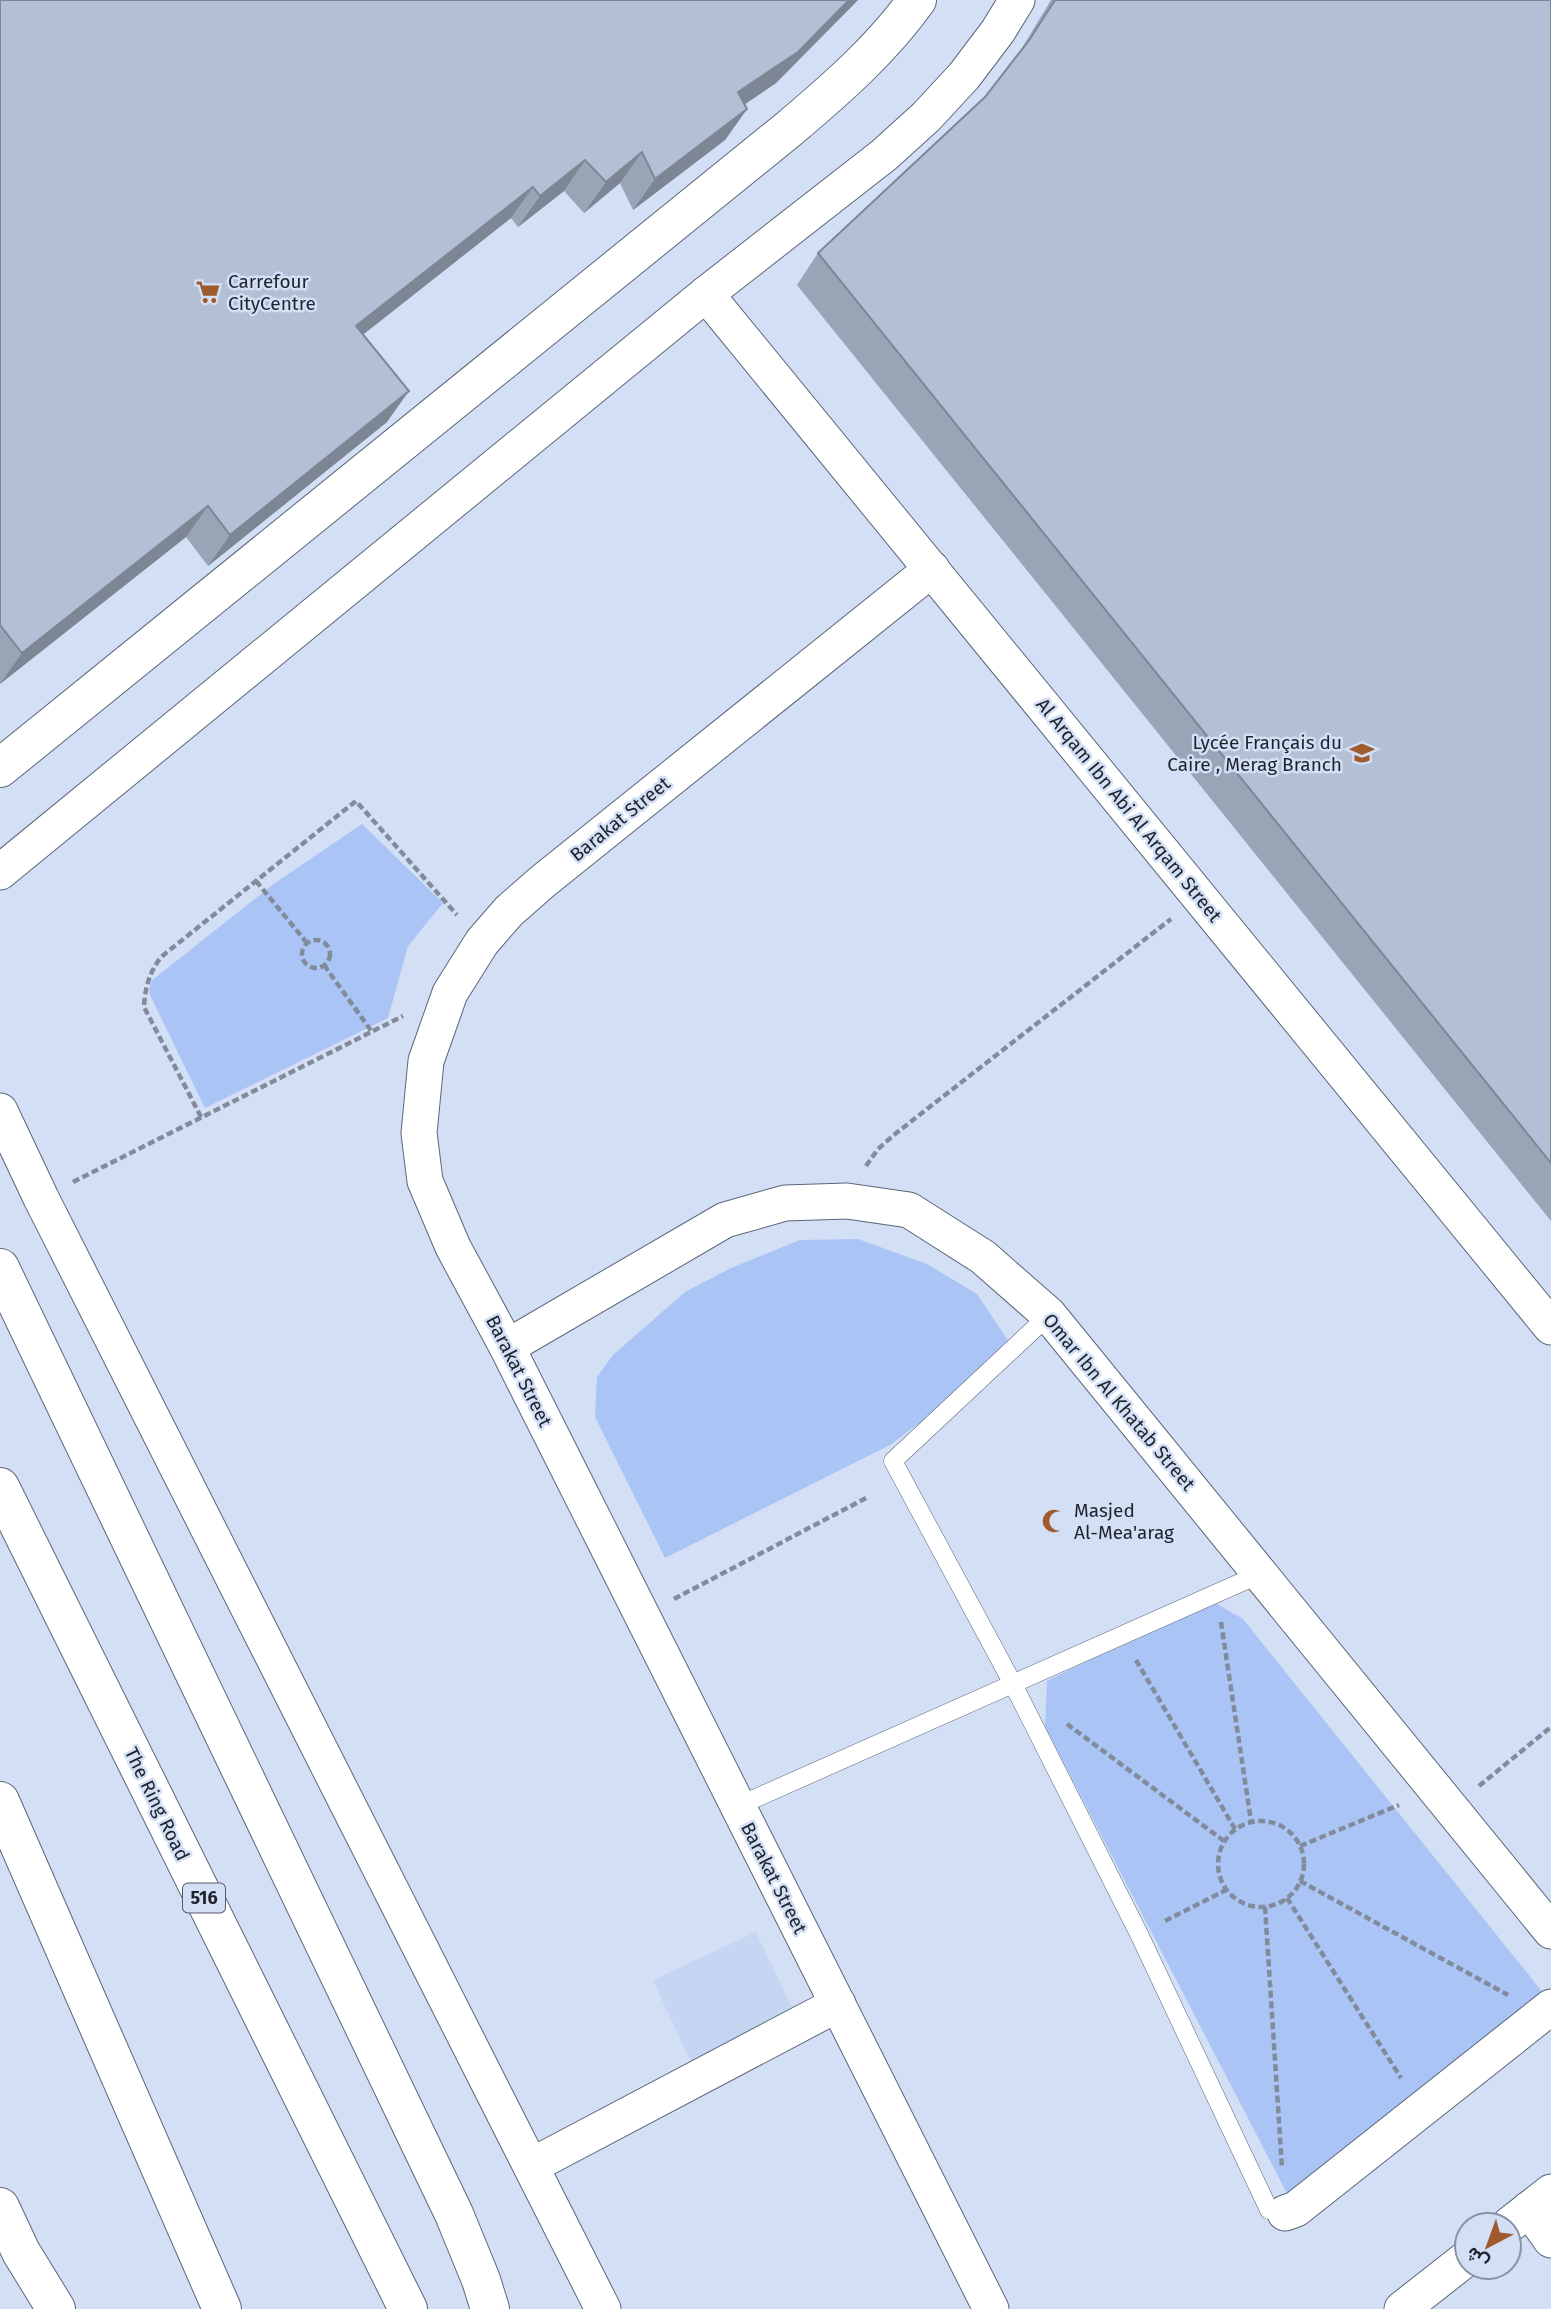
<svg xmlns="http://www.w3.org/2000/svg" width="1551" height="2309" font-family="'Fira Sans',Vazirmatn,sans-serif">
<rect width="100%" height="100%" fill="#d2dff5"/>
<!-- built -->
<path fill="#c5d5f2" d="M756,1932L796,2016L692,2065L653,1980Z"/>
<!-- green -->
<g fill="#aac5f5">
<path d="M362,824L443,903L408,946L388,1018L205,1108L149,993L151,981L275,883Z"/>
<path d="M858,1239L927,1264L977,1294L1015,1351L890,1445L665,1558L595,1417L597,1377L613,1355L685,1292L731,1268L800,1240Z"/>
<path d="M1210,1600L1243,1619L1548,1999L1293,2205L1045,1727L1047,1681Z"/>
</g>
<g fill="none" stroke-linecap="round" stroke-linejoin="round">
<!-- lane casing -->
<g stroke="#5b6679" stroke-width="19">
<g id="lane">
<path d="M1049,1315L893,1461L1013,1684L1139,1934L1269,2210L1285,2213"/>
<path d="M738,1806L1260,1574"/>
</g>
</g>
<!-- street casing -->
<g stroke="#5b6679" stroke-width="37">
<g id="street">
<path d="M706,294L1551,1327"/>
<path d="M932,569L542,882L509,911L482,942L450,993L426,1061L419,1133L425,1181L453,1247L507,1347L991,2309"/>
<path d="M0,872L706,294L884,155L926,117L964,76L998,31L1017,0"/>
<path d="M0,1111L41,1198L603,2309"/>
<path d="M507,1347L725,1220L785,1203L847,1201L909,1210L983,1257L1049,1315L1551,1931"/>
<path d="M531,2166L838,2004"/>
<path d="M1529,2209L1551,2240"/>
<path d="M1285,2213L1296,2209L1551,2007"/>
<path d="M1509,2225L1551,2192"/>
<path d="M1402,2309L1467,2258"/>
</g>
</g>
<!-- secondary casing -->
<g stroke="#5b6679" stroke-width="40">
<path id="secondary" d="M0,768L790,128C836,89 882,49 917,0"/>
</g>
<!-- highway casing -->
<g stroke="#5b6679" stroke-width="40">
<g id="highway">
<path d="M0,1268L454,2214L481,2280L490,2309"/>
<path d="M0,1487L408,2309"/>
<path d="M0,1801L222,2309"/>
<path d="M0,2207L21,2252L56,2309"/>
</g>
</g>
<!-- path -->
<g stroke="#828b9c" stroke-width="4.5" stroke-dasharray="7 3.5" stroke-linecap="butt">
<path d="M256,881L307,943"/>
<circle cx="316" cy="954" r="14"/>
<path d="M324,965L372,1032"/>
<path d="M201,1117L144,1007C145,988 149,973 161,957L356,801L457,915"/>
<path d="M866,1166L878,1149L895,1134L1171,919"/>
<path d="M73,1182L403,1016"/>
<path d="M674,1599L868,1497"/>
<path d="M1221,1622L1251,1821"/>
<path d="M1136,1660L1235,1829"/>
<path d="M1067,1724L1224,1841"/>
<path d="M1479,1786L1551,1727"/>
<circle cx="1261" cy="1864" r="43"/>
<path d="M1300,1846L1399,1805"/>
<path d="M1300,1881L1508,1995"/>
<path d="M1287,1898L1401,2078"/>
<path d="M1265,1907L1282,2168"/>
<path d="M1165,1921L1226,1890"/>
</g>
<!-- lane -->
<use href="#lane" stroke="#fff" stroke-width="18"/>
<!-- street -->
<use href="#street" stroke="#fff" stroke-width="35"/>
<!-- secondary -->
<use href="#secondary" stroke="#fff" stroke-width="38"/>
<!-- highway -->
<use href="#highway" stroke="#fff" stroke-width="38"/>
</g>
<!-- wall -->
<g fill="#99a4b7">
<path d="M0,0H858L776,83L745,104L747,109L725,140L633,210L620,183L584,213L564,191L518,227L511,218L363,335L387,422L208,566L186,537L0,684Z"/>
<path d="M1051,0H1551V1221L797,285L818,253L985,97L1019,53Z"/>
</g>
<!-- shaded-wall -->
<g fill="#7d8695">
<path d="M849,0H858L776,83L717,123L738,92Z"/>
<path d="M747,109L725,140L633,210L655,179Z"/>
<path d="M642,152L620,183L584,213L606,182Z"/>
<path d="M585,160L564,191L518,227L540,196Z"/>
<path d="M533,187L511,218L334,357L356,326Z"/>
<path d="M409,391L387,422L208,566L230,535Z"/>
<path d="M208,506L186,537L0,684L22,653Z"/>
</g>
<!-- building -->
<g fill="#b2bfd5" stroke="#7d8695" stroke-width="2">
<path d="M0,0H849L798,52L738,92L747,109L655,179L642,152L606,182L585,160L540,196L533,187L356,326L409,391L230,535L208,506L22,653L0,625Z"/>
<path d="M1055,0H1551V1163L818,253L985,97L1030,39Z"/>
</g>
<!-- icons -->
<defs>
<g id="supermarket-bare" transform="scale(1.89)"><path d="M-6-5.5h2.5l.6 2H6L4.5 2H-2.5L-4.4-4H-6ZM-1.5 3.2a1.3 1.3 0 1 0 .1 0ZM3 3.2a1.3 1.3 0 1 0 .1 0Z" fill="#9f5a2d" stroke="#d2dff5" stroke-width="2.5" paint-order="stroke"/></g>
<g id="school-bare" transform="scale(1.89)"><path d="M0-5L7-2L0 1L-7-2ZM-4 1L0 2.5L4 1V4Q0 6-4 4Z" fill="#9f5a2d" stroke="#d2dff5" stroke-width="2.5" paint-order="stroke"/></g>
<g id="mosque-bare" transform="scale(1.89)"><path d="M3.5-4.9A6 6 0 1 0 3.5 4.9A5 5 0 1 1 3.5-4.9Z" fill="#9f5a2d" stroke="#d2dff5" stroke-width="2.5" paint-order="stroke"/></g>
</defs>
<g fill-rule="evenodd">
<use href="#supermarket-bare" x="208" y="292"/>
<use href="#school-bare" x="1362" y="753"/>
<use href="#mosque-bare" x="1054" y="1521"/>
</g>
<g text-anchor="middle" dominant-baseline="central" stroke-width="5" stroke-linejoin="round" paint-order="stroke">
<!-- shield labels -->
<rect fill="#d2dff5" stroke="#545b68" stroke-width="2" x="183" y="1883.5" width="42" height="29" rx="5"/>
<g font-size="18" font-weight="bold" fill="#1e222b">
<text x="204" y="1898">516</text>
</g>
<!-- poi labels -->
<g font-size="19" fill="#1e222b" stroke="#d2dff5" text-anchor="start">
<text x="228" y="281">Carrefour<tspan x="228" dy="22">CityCentre</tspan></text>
<text x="1342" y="742" text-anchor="end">Lycée Français du<tspan x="1342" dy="22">Caire , Merag Branch</tspan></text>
<text x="1074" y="1510">Masjed<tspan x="1074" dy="22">Al-Mea'arag</tspan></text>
</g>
<!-- street labels -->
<g font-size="19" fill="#1e222b" stroke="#d2dff5">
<text transform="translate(1129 810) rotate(51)">Al Arqam Ibn Abi Al Arqam Street</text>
<text transform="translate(620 819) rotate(-39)">Barakat Street</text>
<text transform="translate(519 1371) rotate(63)">Barakat Street</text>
<text transform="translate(1119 1402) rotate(50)">Omar Ibn Al Khatab Street</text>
<text transform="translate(157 1804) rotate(64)">The Ring Road</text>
<text transform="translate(774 1878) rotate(63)">Barakat Street</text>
</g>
</g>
<!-- north arrow -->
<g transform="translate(1488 2246) rotate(221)"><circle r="33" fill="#d2dff5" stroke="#8a93a4" stroke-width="2"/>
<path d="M0-5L12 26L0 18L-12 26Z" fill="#9f5a2d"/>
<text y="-10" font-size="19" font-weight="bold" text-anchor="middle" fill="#1e222b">ش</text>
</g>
</svg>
